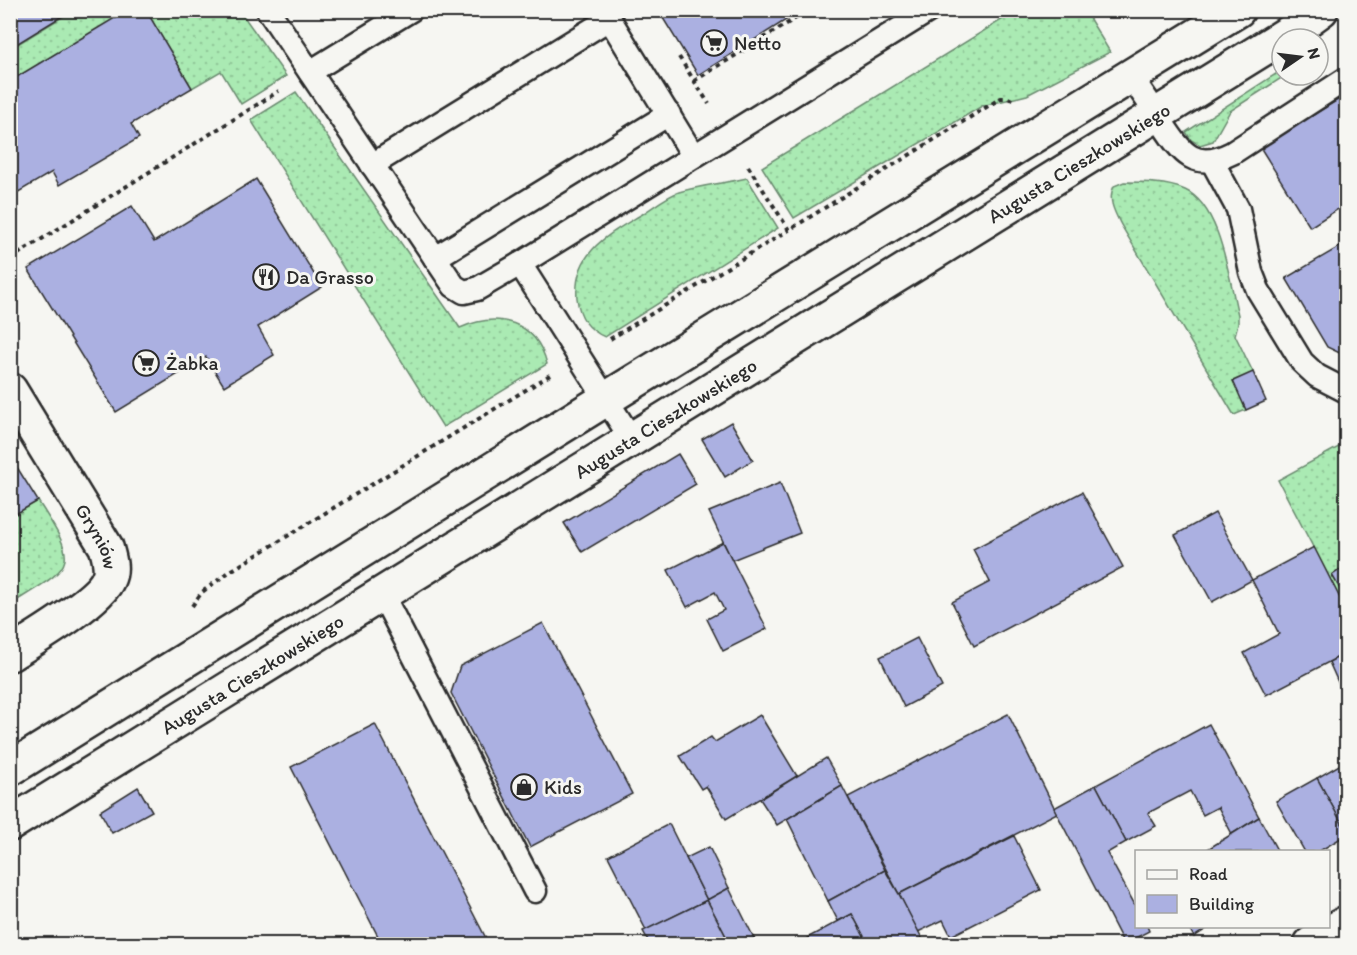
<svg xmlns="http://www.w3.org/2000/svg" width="1357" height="955" font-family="Itim,sans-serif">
<defs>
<pattern id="grass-dots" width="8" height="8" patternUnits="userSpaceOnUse" patternTransform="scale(1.5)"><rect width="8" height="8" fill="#aaeab3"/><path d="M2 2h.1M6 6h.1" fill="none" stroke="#92c99a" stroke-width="1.8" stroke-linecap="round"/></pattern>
</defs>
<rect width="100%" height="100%" fill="#f6f6f2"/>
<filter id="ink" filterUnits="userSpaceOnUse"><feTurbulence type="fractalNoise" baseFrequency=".0167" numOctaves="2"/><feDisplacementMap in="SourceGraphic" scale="12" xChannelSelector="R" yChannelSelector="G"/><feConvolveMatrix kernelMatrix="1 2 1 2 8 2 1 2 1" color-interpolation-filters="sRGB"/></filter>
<g filter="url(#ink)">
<!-- grass -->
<g fill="url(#grass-dots)" stroke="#6a8a6f" stroke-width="1.5">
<path d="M72,11H128L11,81V48Z"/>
<path d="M146,11H240L286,76L241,104L221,71L192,88Z"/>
<path d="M1016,11H1085L1110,52L1027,95L982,106L794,218L762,167Z"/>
<path d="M1282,70V75H1286L1230,111L1213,141L1200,145L1191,140L1186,132Z"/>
<path d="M296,92L460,328C498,311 536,321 547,364L443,427L251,120Z"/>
<path d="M747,178L778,228L605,337C588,330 579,316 577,298C573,251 610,234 644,213C655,206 667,196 679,192C701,185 725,183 747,178Z"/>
<path d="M1124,182C1143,182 1167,182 1185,190C1221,206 1229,279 1238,315V324L1235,335L1253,372L1246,410L1234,415L1121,225C1115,213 1107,199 1114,186Z"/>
<path d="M1346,443V566L1332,575L1346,599V610L1278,480Z"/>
<path d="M38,501C81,567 74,565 11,604V517Z"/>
</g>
<!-- building -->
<g fill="#abb0e1" stroke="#2b2b2b" stroke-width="1.5">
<path d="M10,10H72L10,48Z"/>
<path d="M128,10H146L192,88L131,124L139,138L59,185L52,172L10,197V81Z"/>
<path d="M658,10H802L698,75Z"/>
<path d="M1346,95V204L1310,227L1260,147Z"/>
<path d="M256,179L322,287L258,327L274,355L224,386L206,357L116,412L28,269L132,206L154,242Z"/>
<path d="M1346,243V356L1327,347L1286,278Z"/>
<path d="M1253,372L1266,401L1246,410L1233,381Z"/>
<path d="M731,422L753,460L725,477L702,439Z"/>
<path d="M678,454L696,484L582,552L564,523Z"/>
<path d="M10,456L38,501L10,517Z"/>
<path d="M780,483L800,533L732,560L709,512Z"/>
<path d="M1082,492L1123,567L974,646L952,602L990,582L973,549Z"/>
<path d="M1215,513L1252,580L1212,602L1175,535Z"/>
<path d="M723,542L767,629L723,651L707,619L724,610L715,592L687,607L668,570Z"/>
<path d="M1314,547L1346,610V653L1266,695L1244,653L1279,634L1252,580Z"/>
<path d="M1346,566V599L1332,575Z"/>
<path d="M543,623L632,794L530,847L451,693L460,666Z"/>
<path d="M917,638L942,687L904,707L880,657Z"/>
<path d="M1346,653V700L1329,662Z"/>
<path d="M1008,714L1057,813L899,894L848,797Z"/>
<path d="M760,715L797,776L726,819L706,786L701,789L680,756L711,737L715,742Z"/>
<path d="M375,724L489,944H382L291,767Z"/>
<path d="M1209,724L1259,817L1232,834L1218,807L1203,815L1190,791L1148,813L1156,826L1126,842L1096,785Z"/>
<path d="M826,758L842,786L777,825L760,799Z"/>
<path d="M1346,761V831L1317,778Z"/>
<path d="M1317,778L1346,831V835L1318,852H1305L1276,801Z"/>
<path d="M1096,785L1126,842L1107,853L1136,907V926H1147L1149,931L1124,944L1054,808Z"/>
<path d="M842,786L885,870L828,901L787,819Z"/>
<path d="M138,787L152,811L112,833L100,811Z"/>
<path d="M1259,817L1278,852H1203L1232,834Z"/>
<path d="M669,824L707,900L646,930L608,856Z"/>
<path d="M1014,836L1041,890L951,936L943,920L918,932L899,894Z"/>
<path d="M709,847L729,888L707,900L686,858Z"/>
<path d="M885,870L899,894L925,944H868L852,914L838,921L828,901Z"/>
<path d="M729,888L757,944H730L707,900Z"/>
<path d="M707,900L730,944H650L643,931Z"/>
<path d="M852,914L868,944H811L807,938Z"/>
<path d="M1188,926H1211L1194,937Z"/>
</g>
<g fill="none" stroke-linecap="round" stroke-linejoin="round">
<!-- service casing -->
<g stroke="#2b2b2b" stroke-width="27">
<g id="service">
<path d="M268,10L454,286L464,292L477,289L520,264"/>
<path d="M604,10L693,155"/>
<path d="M310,72L411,10"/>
<path d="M1131,77C1142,92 1152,107 1162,123C1182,153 1194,172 1232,153L1346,79"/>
<path d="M1212,161L1238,209L1251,272L1258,290L1302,362L1317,376L1346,391"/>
<path d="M372,165L609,19"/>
<path d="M435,258L669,114"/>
<path d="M632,440L520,264L930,10"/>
<path d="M382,594L535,891"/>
</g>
</g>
<!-- minor casing -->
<g stroke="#2b2b2b" stroke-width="38">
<g id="minor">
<path id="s1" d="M10,390L106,547C109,558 113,569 108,579C99,601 32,640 10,654"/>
<path d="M1311,944L1346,923"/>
</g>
</g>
<!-- tertiary casing -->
<g stroke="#2b2b2b" stroke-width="38">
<g id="tertiary">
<path d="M10,769L606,399L1238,10"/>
<path id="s2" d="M10,824L1295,29L1321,10"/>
</g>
</g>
<!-- path -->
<g stroke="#2b2b2b" stroke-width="4" stroke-dasharray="4.5 4.5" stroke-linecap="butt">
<path d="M679,57L709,104"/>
<path d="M694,81L809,10"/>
<path d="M748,166L789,230L1001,98H1008L1012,100"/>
<path d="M10,259L279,91"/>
<path d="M610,339L789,230"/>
<path d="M192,606L202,592L229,572L550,375"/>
</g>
<!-- service -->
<use href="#service" stroke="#f6f6f2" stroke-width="22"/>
<!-- minor -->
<use href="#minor" stroke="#f6f6f2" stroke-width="33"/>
<!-- tertiary -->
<use href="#tertiary" stroke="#f6f6f2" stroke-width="33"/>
</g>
</g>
<!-- icons -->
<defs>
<g id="supermarket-ring" transform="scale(1.35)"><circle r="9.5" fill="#f6f6f2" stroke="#2b2b2b" stroke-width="1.5"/><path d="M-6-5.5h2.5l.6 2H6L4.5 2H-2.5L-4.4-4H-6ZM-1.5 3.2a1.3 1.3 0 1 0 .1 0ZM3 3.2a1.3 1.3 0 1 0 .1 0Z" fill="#2b2b2b"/></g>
<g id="restaurant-ring" transform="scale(1.35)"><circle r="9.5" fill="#f6f6f2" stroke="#2b2b2b" stroke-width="1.5"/><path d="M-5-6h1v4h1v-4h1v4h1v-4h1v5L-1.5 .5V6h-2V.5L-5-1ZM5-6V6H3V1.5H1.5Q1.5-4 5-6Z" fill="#2b2b2b"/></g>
<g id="shop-ring" transform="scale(1.35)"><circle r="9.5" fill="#f6f6f2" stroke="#2b2b2b" stroke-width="1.5"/><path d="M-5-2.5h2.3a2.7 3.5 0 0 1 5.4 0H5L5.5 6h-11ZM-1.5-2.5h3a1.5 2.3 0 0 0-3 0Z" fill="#2b2b2b"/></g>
</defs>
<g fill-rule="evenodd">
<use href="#supermarket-ring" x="714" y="43"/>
<use href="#restaurant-ring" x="266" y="277"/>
<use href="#supermarket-ring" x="146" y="363"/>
<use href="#shop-ring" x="524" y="787"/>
</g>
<g text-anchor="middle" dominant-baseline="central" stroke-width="6" stroke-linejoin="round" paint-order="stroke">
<!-- poi labels -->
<g font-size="20" fill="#2b2b2b" stroke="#f6f6f2" text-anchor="start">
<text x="734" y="43">Netto</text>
<text x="286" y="277">Da Grasso</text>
<text x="166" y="363">Żabka</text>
<text x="544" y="787">Kids</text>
</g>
<!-- street labels -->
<g font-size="20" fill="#2b2b2b" stroke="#f6f6f2">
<text stroke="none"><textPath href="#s2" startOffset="1257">Augusta Cieszkowskiego</textPath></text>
<text stroke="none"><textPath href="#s2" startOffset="771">Augusta Cieszkowskiego</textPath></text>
<text stroke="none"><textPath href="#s1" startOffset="171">Gryniów</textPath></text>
<text stroke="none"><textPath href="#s2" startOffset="285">Augusta Cieszkowskiego</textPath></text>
</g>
</g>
<!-- margin -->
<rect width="1357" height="955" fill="none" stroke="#f6f6f2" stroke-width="36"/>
<rect x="18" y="18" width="1321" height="919" fill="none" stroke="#2b2b2b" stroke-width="2" filter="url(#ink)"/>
<!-- legend -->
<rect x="1135" y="850" width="195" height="78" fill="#f6f6f2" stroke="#a5a5a2" stroke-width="1.5"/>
<rect x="1147" y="870" width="30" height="9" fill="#f6f6f2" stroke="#a5a5a2" stroke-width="1.5"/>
<text x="1189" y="880" font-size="18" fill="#2b2b2b">Road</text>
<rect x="1147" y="895" width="30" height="18" fill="#abb0e1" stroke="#a5a5a2" stroke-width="1.5"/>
<text x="1189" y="910" font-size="18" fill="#2b2b2b">Building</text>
<!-- north arrow -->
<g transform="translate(1300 57) rotate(76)"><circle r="28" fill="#f6f6f2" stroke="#a5a5a2" stroke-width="1.5"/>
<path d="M0-4.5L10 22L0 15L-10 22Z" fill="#2b2b2b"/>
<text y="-9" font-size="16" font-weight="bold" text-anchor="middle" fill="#2b2b2b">N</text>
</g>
</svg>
